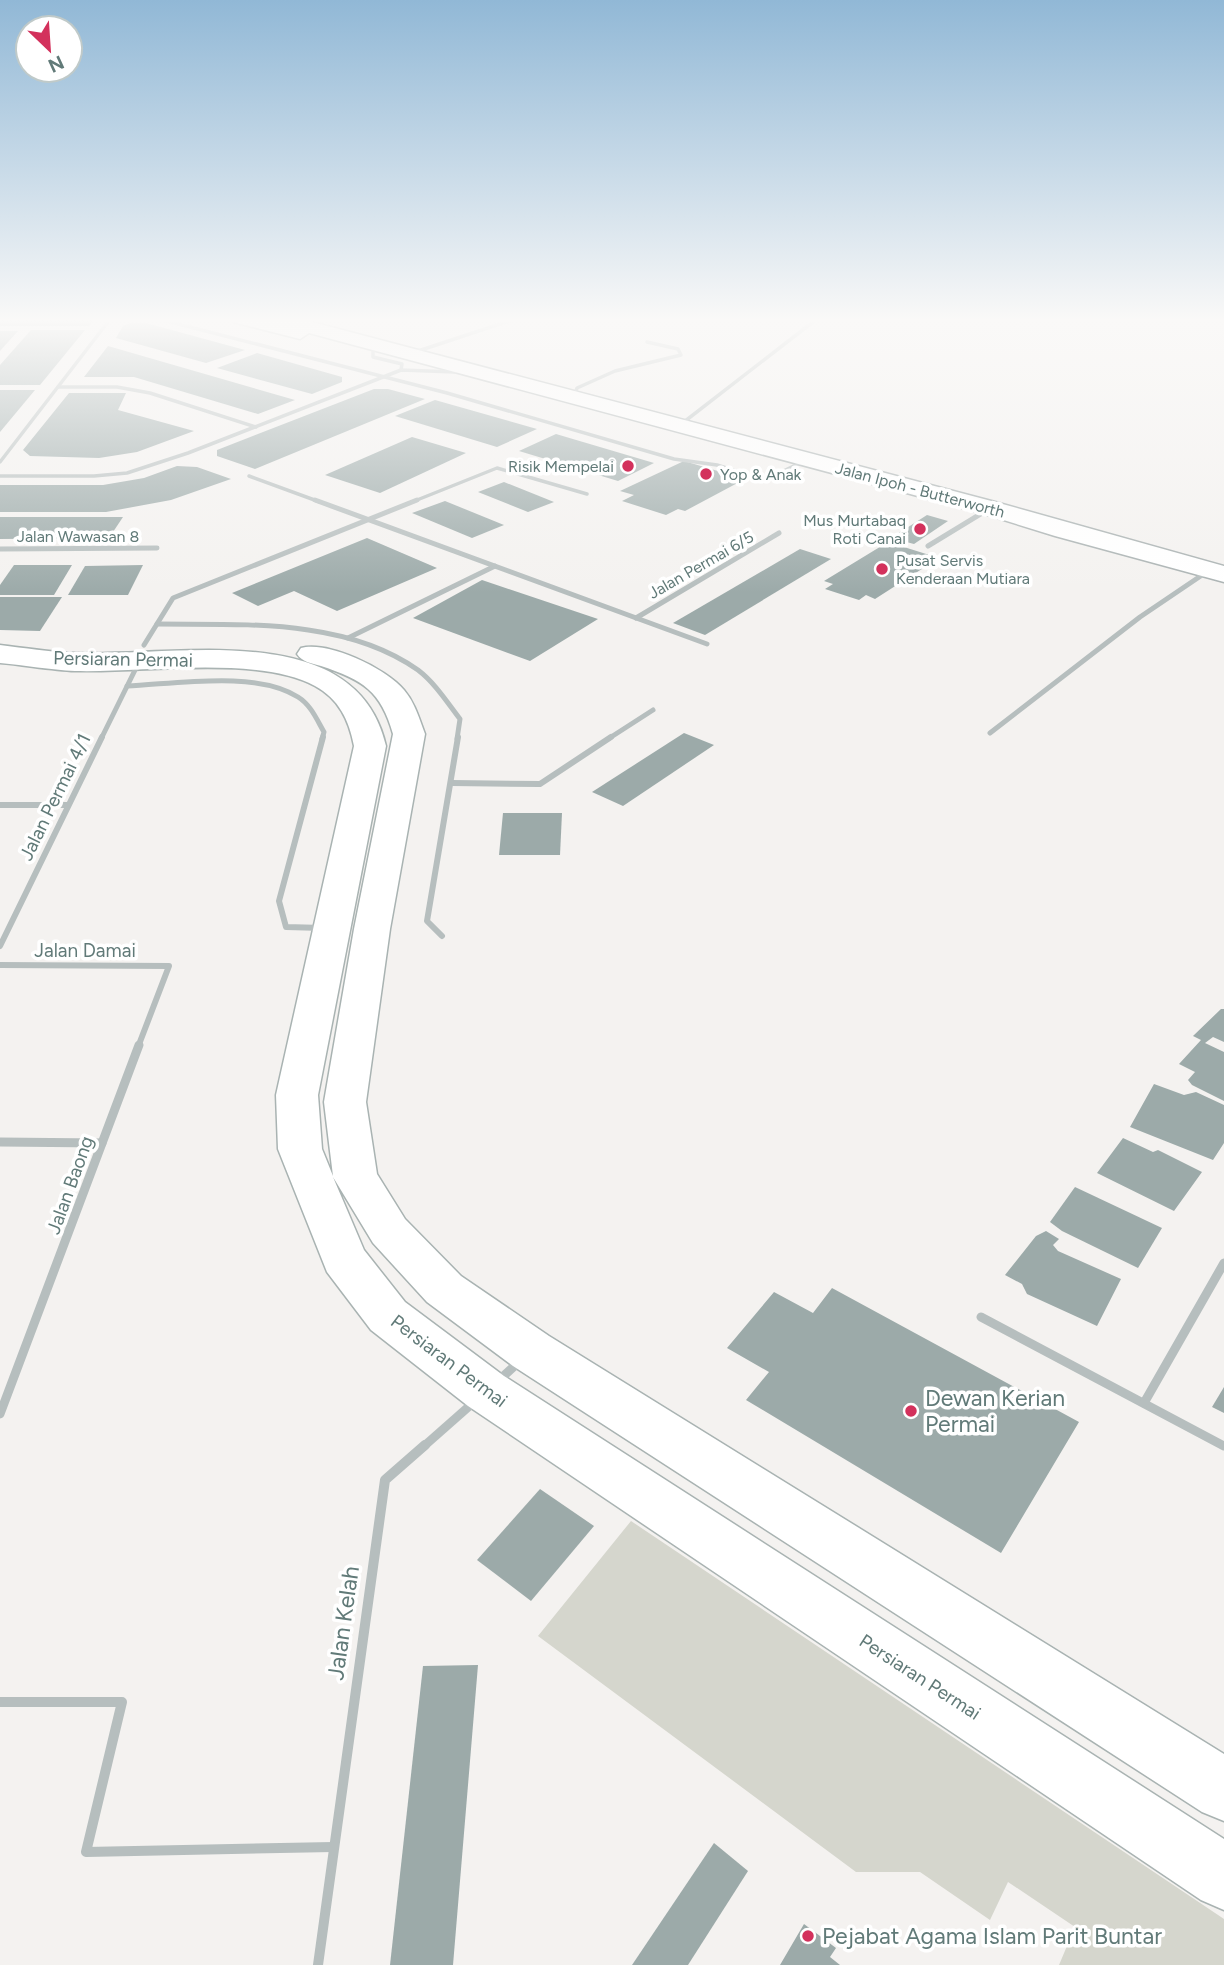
<svg xmlns="http://www.w3.org/2000/svg" width="1224" height="1965" font-family="Figtree,sans-serif">
<rect width="100%" height="100%" fill="#f4f2f0"/>
<!-- green -->
<path fill="#d5d6cd" d="M631,1521L1224,1919V1965H1059L1075,1927L1008,1882L990,1920L920,1872H856L538,1636Z"/>
<!-- building -->
<g fill="#9caaa9">
<path d="M0,318H95L89,326H0Z"/>
<path d="M131,323H146L245,350L206,363L116,338L123,326Z"/>
<path d="M31,330H85L40,385H0V365Z"/>
<path d="M0,331H18L0,351Z"/>
<path d="M108,346L295,400L258,414L134,377H84Z"/>
<path d="M257,353L342,377V382L312,394L217,368Z"/>
<path d="M374,389H388L425,399L255,469L217,456V450Z"/>
<path d="M0,390H35L0,432Z"/>
<path d="M69,393H126L118,410L194,431L137,452L99,458L30,456L23,450Z"/>
<path d="M435,400L537,429L497,447L395,416Z"/>
<path d="M556,434L654,463L618,481L519,451Z"/>
<path d="M412,437L466,453L380,493L325,475Z"/>
<path d="M684,461L745,479L685,511L678,509L666,515L622,501L634,495L620,491Z"/>
<path d="M177,466L197,467L231,479L171,500L106,512H0V485H103L144,478Z"/>
<path d="M504,482L554,502L528,512L478,492Z"/>
<path d="M445,501L504,525L472,538L412,513Z"/>
<path d="M927,515L948,521L914,544L891,538Z"/>
<path d="M0,517H123L109,538L0,539Z"/>
<path d="M367,538L437,568L337,611L294,591L258,606L232,593Z"/>
<path d="M888,542L939,558L875,599L866,595L859,600L825,589L833,584L824,581Z"/>
<path d="M800,549L831,559L705,635L673,623Z"/>
<path d="M14,565H72L54,595H0V585Z"/>
<path d="M143,565L128,595H68L85,566Z"/>
<path d="M482,580L598,619L530,661L413,618Z"/>
<path d="M0,597H62L40,631L0,630Z"/>
<path d="M684,733L714,745L623,806L592,792Z"/>
<path d="M503,813H562L560,855H499Z"/>
<path d="M1221,1009H1224V1042L1213,1037L1205,1043L1224,1052V1101L1192,1085L1188,1080L1195,1072L1179,1064L1201,1040L1193,1036Z"/>
<path d="M1154,1084L1184,1095L1196,1092L1224,1105V1143L1213,1160L1130,1127Z"/>
<path d="M1123,1138L1153,1152L1158,1150L1202,1172L1174,1211L1097,1173Z"/>
<path d="M1075,1187L1162,1228L1138,1268L1062,1231L1050,1222Z"/>
<path d="M1046,1231L1059,1239L1053,1245L1058,1251L1121,1279L1097,1326L1027,1294L1022,1284L1005,1275L1036,1236Z"/>
<path d="M832,1288L1079,1422L1001,1553L746,1400L769,1372L727,1348L774,1292L813,1313Z"/>
<path d="M1224,1387V1413L1212,1407Z"/>
<path d="M540,1489L594,1526L531,1601L477,1560Z"/>
<path d="M478,1665L453,1965H390L423,1666Z"/>
<path d="M714,1843L748,1871L688,1965H632Z"/>
<path d="M804,1924L836,1948L830,1957L840,1965H780Z"/>
</g>
<g fill="none" stroke-linecap="round" stroke-linejoin="round">
<!-- secondary casing -->
<g stroke="#a9b3b2" stroke-width="3">
<path id="secondary" d="M0,645C25,648 49,652 74,653C172,658 356,615 386,746L318,1095L322,1149L333,1176L324,1102L354,929L393,734C381,691 363,680 321,666C311,663 302,662 297,654L301,648C328,641 386,668 404,690C415,703 419,718 425,734L390,929L366,1102L377,1174L405,1219L461,1276L549,1336L1224,1754V1821L1202,1812L513,1366L427,1302L373,1243L333,1177L364,1250L405,1302L504,1376L1224,1839V1910L1201,1900L468,1406L371,1330L327,1272L278,1149L276,1095L354,746C349,720 339,699 315,686C258,655 142,673 75,671C50,670 25,665 0,663Z"/>
</g>
<!-- highway casing -->
<g stroke="#aab2b2" stroke-width="3">
<path id="highway" d="M231,318H297L999,503L1224,566V582L1055,536L981,513L309,333L300,339L233,322Z"/>
</g>
<!-- street-far4 -->
<g stroke="#b6bebe" stroke-width="3.5">
<path d="M155,318L447,393L674,459L717,465L761,479H767L804,461"/>
<path d="M373,352V357L402,364L401,370"/>
<path d="M412,353L518,318"/>
<path d="M58,387H117L150,393L256,427"/>
<path d="M574,397L577,388L615,371L681,355L678,349L647,342"/>
<path d="M680,425L818,318"/>
<path d="M0,462L111,318"/>
<path d="M0,476H94L127,473L188,453L401,370L455,372"/>
<path d="M249,476L320,502"/>
<path d="M412,502L497,468L587,494"/>
</g>
<!-- street-far3 -->
<g stroke="#b6bebe" stroke-width="5">
<path d="M315,500L707,644"/>
<path d="M928,546L987,510"/>
<path d="M0,549L157,548"/>
<path d="M636,618L779,533"/>
<path d="M157,624C242,625 345,618 418,670C435,683 447,702 460,719L457,739"/>
<path d="M348,638L495,566"/>
<path d="M144,645L173,598L417,500"/>
<path d="M127,686C175,684 256,670 298,697C311,705 317,720 324,732L322,739"/>
<path d="M990,733L1140,617L1208,571"/>
<path d="M101,739L139,662"/>
<path d="M608,739L653,710"/>
</g>
<!-- street-far2 -->
<g stroke="#b6bebe" stroke-width="6">
<path d="M323,737L279,901L286,927L323,928"/>
<path d="M452,783L540,784L611,737"/>
<path d="M0,805H68"/>
<path d="M442,936L427,921L458,737"/>
<path d="M0,946L102,737"/>
<path d="M0,965L169,966L138,1047"/>
</g>
<!-- street-far1 -->
<g stroke="#b6bebe" stroke-width="9">
<path d="M0,1142L102,1143"/>
<path d="M981,1317L1224,1446"/>
<path d="M499,1380L519,1362"/>
<path d="M1144,1403L1224,1263"/>
<path d="M0,1414L139,1045"/>
<path d="M423,1447L474,1402"/>
</g>
<!-- street -->
<g stroke="#b6bebe" stroke-width="10">
<path d="M0,1702H122L86,1852L333,1847"/>
<path d="M318,1965L385,1480L425,1445"/>
</g>
<!-- secondary -->
<use href="#secondary" fill="#fff" fill-rule="evenodd"/>
<!-- highway -->
<use href="#highway" fill="#fff" fill-rule="evenodd"/>
</g>
<!-- sky -->
<linearGradient id="sky" x2="0" y2="1"><stop stop-color="#91b8d6"/><stop offset="0.54" stop-color="#faf9f8"/><stop offset="1" stop-color="#faf9f8" stop-opacity="0"/></linearGradient>
<rect width="1224" height="593" fill="url(#sky)"/>
<!-- markers -->
<g fill="#d3315c" stroke="#fff" stroke-width="2.5">
<circle cx="628" cy="466" r="7"/>
<circle cx="706" cy="474" r="7"/>
<circle cx="920" cy="529" r="7"/>
<circle cx="882" cy="569" r="7"/>
<circle cx="911" cy="1411" r="7"/>
<circle cx="808" cy="1936" r="7"/>
</g>
<g text-anchor="middle" dominant-baseline="central" stroke-width="7" stroke-linejoin="round" paint-order="stroke">
<!-- far-poi labels -->
<g font-size="16" fill="#617a78" stroke="#fff" text-anchor="end">
<text x="614" y="466">Risik Mempelai</text>
<text x="720" y="474" text-anchor="start">Yop &amp; Anak</text>
<text x="906" y="520">Mus Murtabaq<tspan x="906" dy="18">Roti Canai</tspan></text>
<text x="896" y="560" text-anchor="start">Pusat Servis<tspan x="896" dy="18">Kenderaan Mutiara</tspan></text>
</g>
<!-- far-street labels -->
<g font-size="16" fill="#617a78" stroke="#fff">
<text transform="translate(920 490) rotate(15)">Jalan Ipoh - Butterworth</text>
<text x="78" y="536">Jalan Wawasan 8</text>
<text transform="translate(701 565) rotate(-30)">Jalan Permai 6/5</text>
</g>
<!-- street labels -->
<g font-size="19" fill="#617a78" stroke="#fff">
<text transform="translate(123 659) rotate(1)">Persiaran Permai</text>
<text transform="translate(55 797) rotate(-64)">Jalan Permai 4/1</text>
<text x="85" y="950">Jalan Damai</text>
<text transform="translate(70 1185) rotate(-70)">Jalan Baong</text>
<text transform="translate(449 1361) rotate(37)">Persiaran Permai</text>
<text transform="translate(920 1677) rotate(33)">Persiaran Permai</text>
</g>
<!-- near-poi labels -->
<g font-size="23" fill="#617a78" stroke="#fff" text-anchor="start">
<text x="925" y="1398">Dewan Kerian<tspan x="925" dy="26">Permai</tspan></text>
<text x="822" y="1936">Pejabat Agama Islam Parit Buntar</text>
</g>
<!-- near-street labels -->
<g font-size="23" fill="#617a78" stroke="#fff">
<text transform="translate(343 1623) rotate(-82)">Jalan Kelah</text>
</g>
</g>
<!-- north arrow -->
<g transform="translate(49 49) rotate(155)"><circle r="33" fill="#ffffff" stroke="#c0cac9" stroke-width="2"/>
<path d="M0-5L12 26L0 18L-12 26Z" fill="#d3315c"/>
<text y="-10" font-size="19" font-weight="bold" text-anchor="middle" fill="#617a78">N</text>
</g>
</svg>
